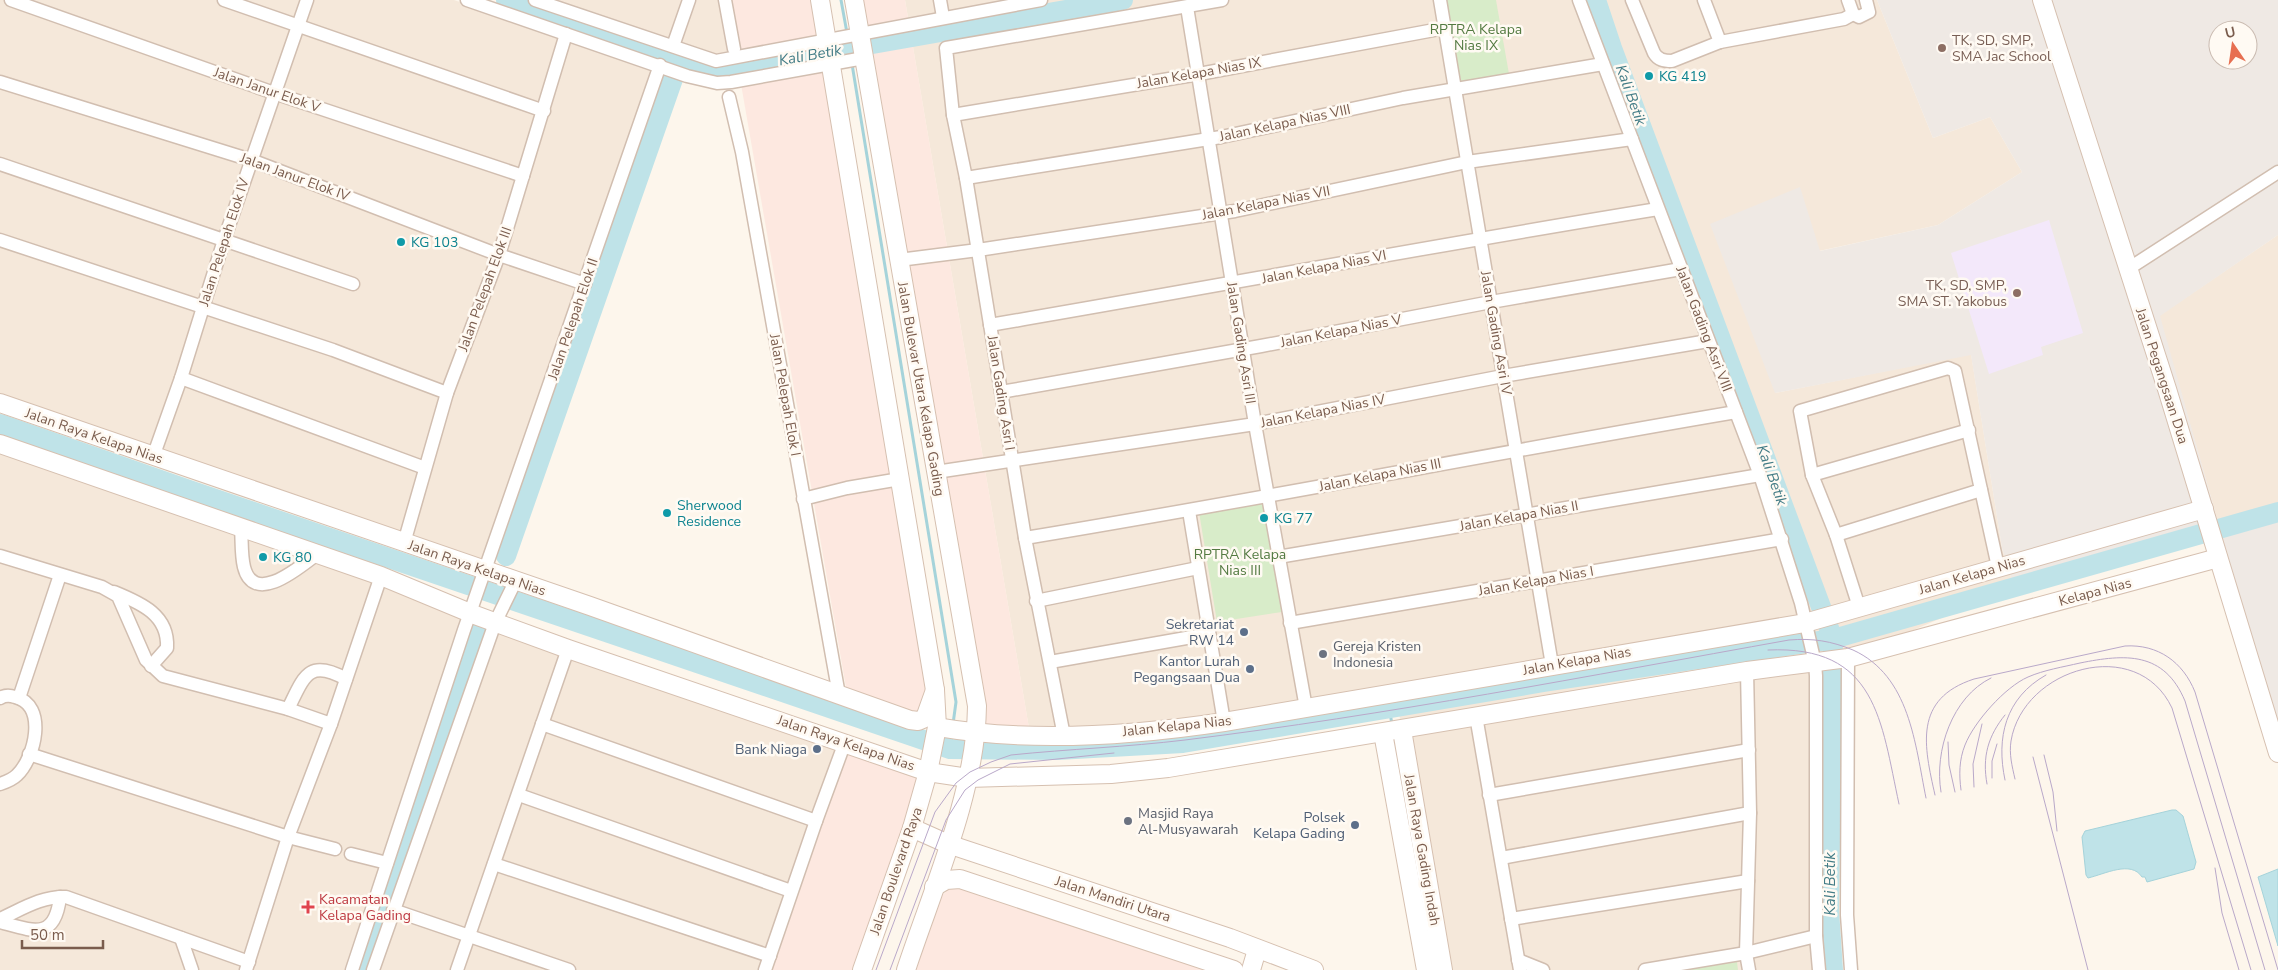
<svg xmlns="http://www.w3.org/2000/svg" width="2278" height="970" font-family="'Nunito Sans',sans-serif">
<rect width="100%" height="100%" fill="#fdf6ec"/>
<!-- residential -->
<g fill="#f5e8da">
<path d="M0,0H454L654,69L482,568L0,400Z"/>
<path d="M552,0H723L735,64Z"/>
<path d="M905,0H1877L1933,138L1990,117L2022,172L1938,225L1819,251L1775,393L1971,354L2002,548L2014,587L1848,658L1837,886L1838,948L1842,970H1438L1395,686L1149,725L1029,728Z"/>
<path d="M2278,235V504L2218,522L2159,316Z"/>
<path d="M0,446L475,613L350,970H0Z"/>
<path d="M494,622L844,741L856,970H376Z"/>
</g>
<!-- commercial -->
<g fill="#fde8e0">
<path d="M728,0H815L821,39L738,55Z"/>
<path d="M857,0H905L1029,728H984Z"/>
<path d="M827,69L932,689L931,727L847,693L741,84Z"/>
<path d="M844,741L924,770L856,970H765Z"/>
<path d="M956,888H963L1210,970H914L938,899L949,889Z"/>
</g>
<!-- industrial -->
<path fill="#efe9e4" fill-rule="evenodd" d="M1877,0H2278V235L2160,316L2218,522L2278,504V757L2209,528L2014,587L2002,548L1971,355L1775,393L1710,224L1800,187L1820,251L1938,225L2022,172L1990,117L1933,138ZM2218,30H2248V60H2218Z"/>
<!-- education -->
<path fill="#f3e8fa" d="M2049,220L2083,333L2041,347L2043,355L1989,374L1951,253Z"/>
<!-- green -->
<g fill="#d8ecc9">
<path d="M1442,0H1496L1509,74L1457,84Z"/>
<path d="M1264,502L1282,612L1217,622L1199,512Z"/>
<path d="M1737,962L1738,970H1684Z"/>
</g>
<!-- water -->
<g fill="#bfe3e8" stroke="#a5d3da">
<path d="M2172,810H2176L2183,816L2196,862L2194,869L2147,882L2145,877H2142C2131,860 2105,874 2088,878L2086,875L2082,837L2085,831Z"/>
<path d="M2278,869V946L2258,877Z"/>
</g>
<g fill="none" stroke-linecap="round" stroke-linejoin="round">
<!-- stream -->
<g stroke="#a5d3da" stroke-width="3">
<path d="M841,0L847,33"/>
<path d="M848,39L851,58"/>
<path d="M852,64L956,702L953,724"/>
<path d="M1389,708L1392,724"/>
<path d="M1394,737L1408,821"/>
<path d="M950,749L952,735"/>
</g>
<!-- river -->
<g stroke="#bfe3e8" stroke-width="20">
<path d="M506,0L701,68L724,70L1123,0"/>
<path d="M1596,0L1612,48L1833,639L1829,910L1833,970"/>
<path d="M0,424L189,490L950,749L1057,750L1183,743L1544,682L1833,639L2278,512"/>
<path d="M506,556L680,59"/>
<path d="M364,970L479,633"/>
</g>
<!-- street casing -->
<g stroke="#d1beb0" stroke-width="15">
<g id="street">
<path d="M11,0L274,93L523,176"/>
<path d="M224,0L544,111"/>
<path d="M467,0L687,76L717,83L731,82L864,58"/>
<path d="M535,0L716,61L1041,0"/>
<path d="M725,0L734,49"/>
<path d="M940,0L943,17"/>
<path d="M1440,0L1552,665"/>
<path d="M1579,0L1760,475L1801,603L1815,663L1816,676V936L1819,970"/>
<path d="M1632,0L1654,53C1658,60 1664,61 1672,61L1720,42L1844,19L1853,14"/>
<path d="M1704,0L1720,42"/>
<path d="M1848,0L1853,14L1859,17L1869,12L1866,0"/>
<path d="M1187,7L1255,424L1306,708"/>
<path d="M673,46L689,0"/>
<path d="M0,82L251,160L499,255L585,284"/>
<path d="M729,97L742,152L839,695"/>
<path d="M953,115L1199,74L1445,28"/>
<path d="M0,164L353,284"/>
<path d="M966,178L1221,137L1403,98L1603,64"/>
<path d="M0,240L333,350L447,393"/>
<path d="M899,260L978,250L1235,211L1467,162L1632,139"/>
<path d="M2128,269L2278,172"/>
<path d="M990,325C1213,287 1435,245 1658,209"/>
<path d="M181,378L425,468"/>
<path d="M1001,392L1261,346L1491,302L1681,269"/>
<path d="M153,457L181,378L224,240L307,0"/>
<path d="M936,472L1255,424L1503,376L1708,341"/>
<path d="M1812,475L1969,430"/>
<path d="M803,499L847,488L900,479"/>
<path d="M1189,511L1224,722"/>
<path d="M241,528C242,540 241,555 244,567C254,607 301,566 317,554"/>
<path d="M1836,535L1981,490"/>
<path d="M1025,538C1263,499 1499,452 1736,412"/>
<path d="M404,543L447,393L499,255L566,34"/>
<path d="M0,556L102,587L118,596L146,660L163,676L288,709L331,724"/>
<path d="M1278,557L1760,475"/>
<path d="M114,592C141,603 169,615 167,648L151,666"/>
<path d="M1036,601L1198,568"/>
<path d="M1859,607L1836,535L1812,475L1800,411L1948,368L1955,371L1998,567"/>
<path d="M1290,623L1782,539"/>
<path d="M1848,658L1847,915L1851,970"/>
<path d="M1050,662L1209,634"/>
<path d="M1747,671L1750,813L1746,953L1749,970"/>
<path d="M0,698C5,695 9,695 15,697C48,705 35,758 17,775C12,780 6,782 0,784"/>
<path d="M19,698L60,575"/>
<path d="M288,709C304,677 308,658 346,679"/>
<path d="M1476,716L1520,970"/>
<path d="M542,724L816,821"/>
<path d="M1064,736L1025,538L966,178L953,115L946,48L1222,0"/>
<path d="M29,754L288,837L335,849"/>
<path d="M519,795L791,891"/>
<path d="M1489,795L1749,750"/>
<path d="M351,854L387,863"/>
<path d="M1501,858L1750,813"/>
<path d="M494,864L770,956"/>
<path d="M393,910L569,970"/>
<path d="M0,919C22,909 42,896 66,897L249,962"/>
<path d="M1511,919L1748,881"/>
<path d="M0,922C33,931 55,941 60,897"/>
<path d="M181,938L192,970"/>
<path d="M1518,960L1543,970"/>
<path d="M246,970L288,837L331,724L381,576"/>
<path d="M352,970L464,630L660,65"/>
<path d="M373,970L495,623L515,582"/>
<path d="M457,970L568,649"/>
<path d="M765,970L816,821L845,742"/>
<path d="M1645,970L1746,953L1816,936"/>
</g>
</g>
<!-- secondary casing -->
<g stroke="#d6c0b0" stroke-width="20">
<g id="secondary">
<path d="M820,0L935,690L937,727L928,772L912,828L862,970"/>
<path d="M854,0L977,706C976,792 933,888 906,970"/>
<path d="M2042,0L2167,389L2278,753"/>
<path d="M0,403L590,606L910,720L918,721L925,718L935,690"/>
<path d="M0,444L381,576L475,615L568,649L928,772L968,778L1111,774L1168,768L1747,671L1848,658L2218,558"/>
<path d="M937,727C1031,743 1131,736 1224,722L1805,623L2204,509"/>
<path d="M1402,730L1443,970"/>
<path d="M1383,733L1426,970"/>
<path d="M912,828L948,844L1230,938L1314,970"/>
<path d="M934,887L946,880L960,879L1234,970"/>
<path d="M1251,970L1256,953L1260,951"/>
</g>
</g>
<!-- street -->
<use href="#street" stroke="#fff" stroke-width="12"/>
<!-- secondary -->
<use href="#secondary" stroke="#fff" stroke-width="18"/>
<!-- tram -->
<g stroke="#b9a8c9" stroke-width="1">
<path d="M1768,650C1877,645 1881,721 1899,804"/>
<path d="M1948,742L1949,765L1955,792"/>
<path d="M2044,755L2053,792L2057,831"/>
<path d="M2033,757L2088,970"/>
<path d="M1992,778V761L1997,744"/>
<path d="M2015,779C2012,766 2009,754 2011,741C2023,668 2137,634 2172,708L2251,970"/>
<path d="M2005,780C1996,738 2005,698 2046,675"/>
<path d="M1987,784C1982,757 1988,736 2005,715"/>
<path d="M1974,787L1973,764L1982,724"/>
<path d="M1961,790C1959,775 1959,760 1965,745C1974,722 2005,687 2028,677C2044,670 2063,667 2080,663C2125,654 2164,651 2185,701L2265,970"/>
<path d="M1941,792C1934,751 1952,697 1991,678"/>
<path d="M1935,795C1924,746 1913,699 1974,679L2125,646C2158,644 2183,662 2195,692L2278,970"/>
<path d="M2215,868L2222,913L2239,970"/>
<path d="M876,970L935,812L956,783L970,772L991,762L1011,755C1069,749 1127,747 1185,740C1387,715 1588,676 1789,640C1813,638 1831,641 1853,650C1910,676 1915,744 1926,798"/>
<path d="M890,970L946,820L965,790L978,780L1010,764L1114,753"/>
</g>
</g>
<!-- markers -->
<g fill="#8d6e63" stroke="#fffaf3" stroke-width="2">
<circle cx="1942" cy="48" r="5"/>
<circle cx="2017" cy="293" r="5"/>
</g>
<g fill="#0f9aa8" stroke="#fffaf3" stroke-width="2">
<circle cx="1649" cy="76" r="5"/>
<circle cx="401" cy="242" r="5"/>
<circle cx="667" cy="513" r="5"/>
<circle cx="1264" cy="518" r="5"/>
<circle cx="263" cy="557" r="5"/>
</g>
<g fill="#5c6f8a" stroke="#fffaf3" stroke-width="2">
<circle cx="1244" cy="632" r="5"/>
<circle cx="1250" cy="669" r="5"/>
<circle cx="817" cy="749" r="5"/>
<circle cx="1355" cy="825" r="5"/>
</g>
<g fill="#6b7280" stroke="#fffaf3" stroke-width="2">
<circle cx="1323" cy="654" r="5"/>
<circle cx="1128" cy="821" r="5"/>
</g>
<path fill="#e0444e" stroke="#fffaf3" stroke-width="2" d="M305.5 899.5h5v5h5v5h-5v5h-5v-5h-5v-5h5z"/>
<g text-anchor="middle" dominant-baseline="central" stroke-width="5" stroke-linejoin="round" paint-order="stroke">
<!-- park labels -->
<g font-size="14" fill="#537a41" stroke="#fffaf3">
<text x="1476" y="29">RPTRA Kelapa<tspan x="1476" dy="16">Nias IX</tspan></text>
<text x="1240" y="554">RPTRA Kelapa<tspan x="1240" dy="16">Nias III</tspan></text>
</g>
<!-- education labels -->
<g font-size="14" fill="#785e54" stroke="#fffaf3" text-anchor="start">
<text x="1952" y="40">TK, SD, SMP,<tspan x="1952" dy="16">SMA Jac School</tspan></text>
<text x="2007" y="285" text-anchor="end">TK, SD, SMP,<tspan x="2007" dy="16">SMA ST. Yakobus</tspan></text>
</g>
<!-- street labels -->
<g font-size="14" fill="#7a5c4d" stroke="#fffaf3">
<text transform="translate(1199 73) rotate(-10)">Jalan Kelapa Nias IX</text>
<text transform="translate(267 90) rotate(19)">Jalan Janur Elok V</text>
<text transform="translate(1285 123) rotate(-12)">Jalan Kelapa Nias VIII</text>
<text transform="translate(295 177) rotate(20)">Jalan Janur Elok IV</text>
<text transform="translate(1266 203) rotate(-11)">Jalan Kelapa Nias VII</text>
<text transform="translate(224 242) rotate(-72)">Jalan Pelepah Elok IV</text>
<text transform="translate(1324 267) rotate(-11)">Jalan Kelapa Nias VI</text>
<text transform="translate(485 289) rotate(-70)">Jalan Pelepah Elok III</text>
<text transform="translate(573 319) rotate(-71)">Jalan Pelepah Elok II</text>
<text transform="translate(1704 329) rotate(69)">Jalan Gading Asri VIII</text>
<text transform="translate(1341 331) rotate(-11)">Jalan Kelapa Nias V</text>
<text transform="translate(1496 333) rotate(80)">Jalan Gading Asri IV</text>
<text transform="translate(1241 343) rotate(81)">Jalan Gading Asri III</text>
<text transform="translate(2162 376) rotate(72)">Jalan Pegangsaan Dua</text>
<text transform="translate(921 389) rotate(80)">Jalan Bulevar Utara Kelapa Gading</text>
<text transform="translate(1001 393) rotate(81)">Jalan Gading Asri I</text>
<text transform="translate(785 395) rotate(80)">Jalan Pelepah Elok I</text>
<text transform="translate(1323 411) rotate(-11)">Jalan Kelapa Nias IV</text>
<text transform="translate(94 436) rotate(19)">Jalan Raya Kelapa Nias</text>
<text transform="translate(1380 475) rotate(-11)">Jalan Kelapa Nias III</text>
<text transform="translate(1519 516) rotate(-10)">Jalan Kelapa Nias II</text>
<text transform="translate(477 568) rotate(19)">Jalan Raya Kelapa Nias</text>
<text transform="translate(1972 575) rotate(-16)">Jalan Kelapa Nias</text>
<text transform="translate(1536 581) rotate(-10)">Jalan Kelapa Nias I</text>
<text transform="translate(2095 592) rotate(-15)">Kelapa Nias</text>
<text transform="translate(1577 661) rotate(-10)">Jalan Kelapa Nias</text>
<text transform="translate(1177 726) rotate(-6)">Jalan Kelapa Nias</text>
<text transform="translate(846 743) rotate(19)">Jalan Raya Kelapa Nias</text>
<text transform="translate(1422 850) rotate(80)">Jalan Raya Gading Indah</text>
<text transform="translate(896 871) rotate(-71)">Jalan Boulevard Raya</text>
<text transform="translate(1113 899) rotate(18)">Jalan Mandiri Utara</text>
</g>
<!-- culture labels -->
<g font-size="14" fill="#0d838f" stroke="#fffaf3" text-anchor="start">
<text x="1659" y="76">KG 419</text>
<text x="411" y="242">KG 103</text>
<text x="677" y="505">Sherwood<tspan x="677" dy="16">Residence</tspan></text>
<text x="1274" y="518">KG 77</text>
<text x="273" y="557">KG 80</text>
</g>
<!-- service labels -->
<g font-size="14" fill="#4e5e75" stroke="#fffaf3" text-anchor="end">
<text x="1234" y="624">Sekretariat<tspan x="1234" dy="16">RW 14</tspan></text>
<text x="1240" y="661">Kantor Lurah<tspan x="1240" dy="16">Pegangsaan Dua</tspan></text>
<text x="807" y="749">Bank Niaga</text>
<text x="1345" y="817">Polsek<tspan x="1345" dy="16">Kelapa Gading</tspan></text>
</g>
<!-- worship labels -->
<g font-size="14" fill="#5b616d" stroke="#fffaf3" text-anchor="start">
<text x="1333" y="646">Gereja Kristen<tspan x="1333" dy="16">Indonesia</tspan></text>
<text x="1138" y="813">Masjid Raya<tspan x="1138" dy="16">Al-Musyawarah</tspan></text>
</g>
<!-- health labels -->
<g font-size="14" fill="#be3a42" stroke="#fffaf3" text-anchor="start">
<text x="319" y="899">Kacamatan<tspan x="319" dy="16">Kelapa Gading</tspan></text>
</g>
<!-- water labels -->
<g font-size="15" font-style="italic" fill="#437c86" stroke="#fffaf3">
<text transform="translate(810 55) rotate(-10)">Kali Betik</text>
<text transform="translate(1631 95) rotate(70)">Kali Betik</text>
<text transform="translate(1772 475) rotate(70)">Kali Betik</text>
<text transform="translate(1830 884) rotate(-90)">Kali Betik</text>
</g>
</g>
<!-- north arrow -->
<g transform="translate(2233 45) rotate(347)"><circle r="24" fill="#fffaf3" stroke="#cabbb1"/>
<path d="M0-4L9 19L0 12L-9 19Z" fill="#e76f51"/>
<text y="-8" font-size="14" font-weight="bold" text-anchor="middle" fill="#7a5c4d">U</text>
</g>
<!-- scale -->
<path d="M22 940v8h81v-8" fill="none" stroke="#7a5c4d" stroke-width="2.5"/>
<text x="30" y="940" font-size="15" fill="#7a5c4d" stroke="#fffaf3" stroke-width="4" paint-order="stroke">50 m</text>
</svg>
